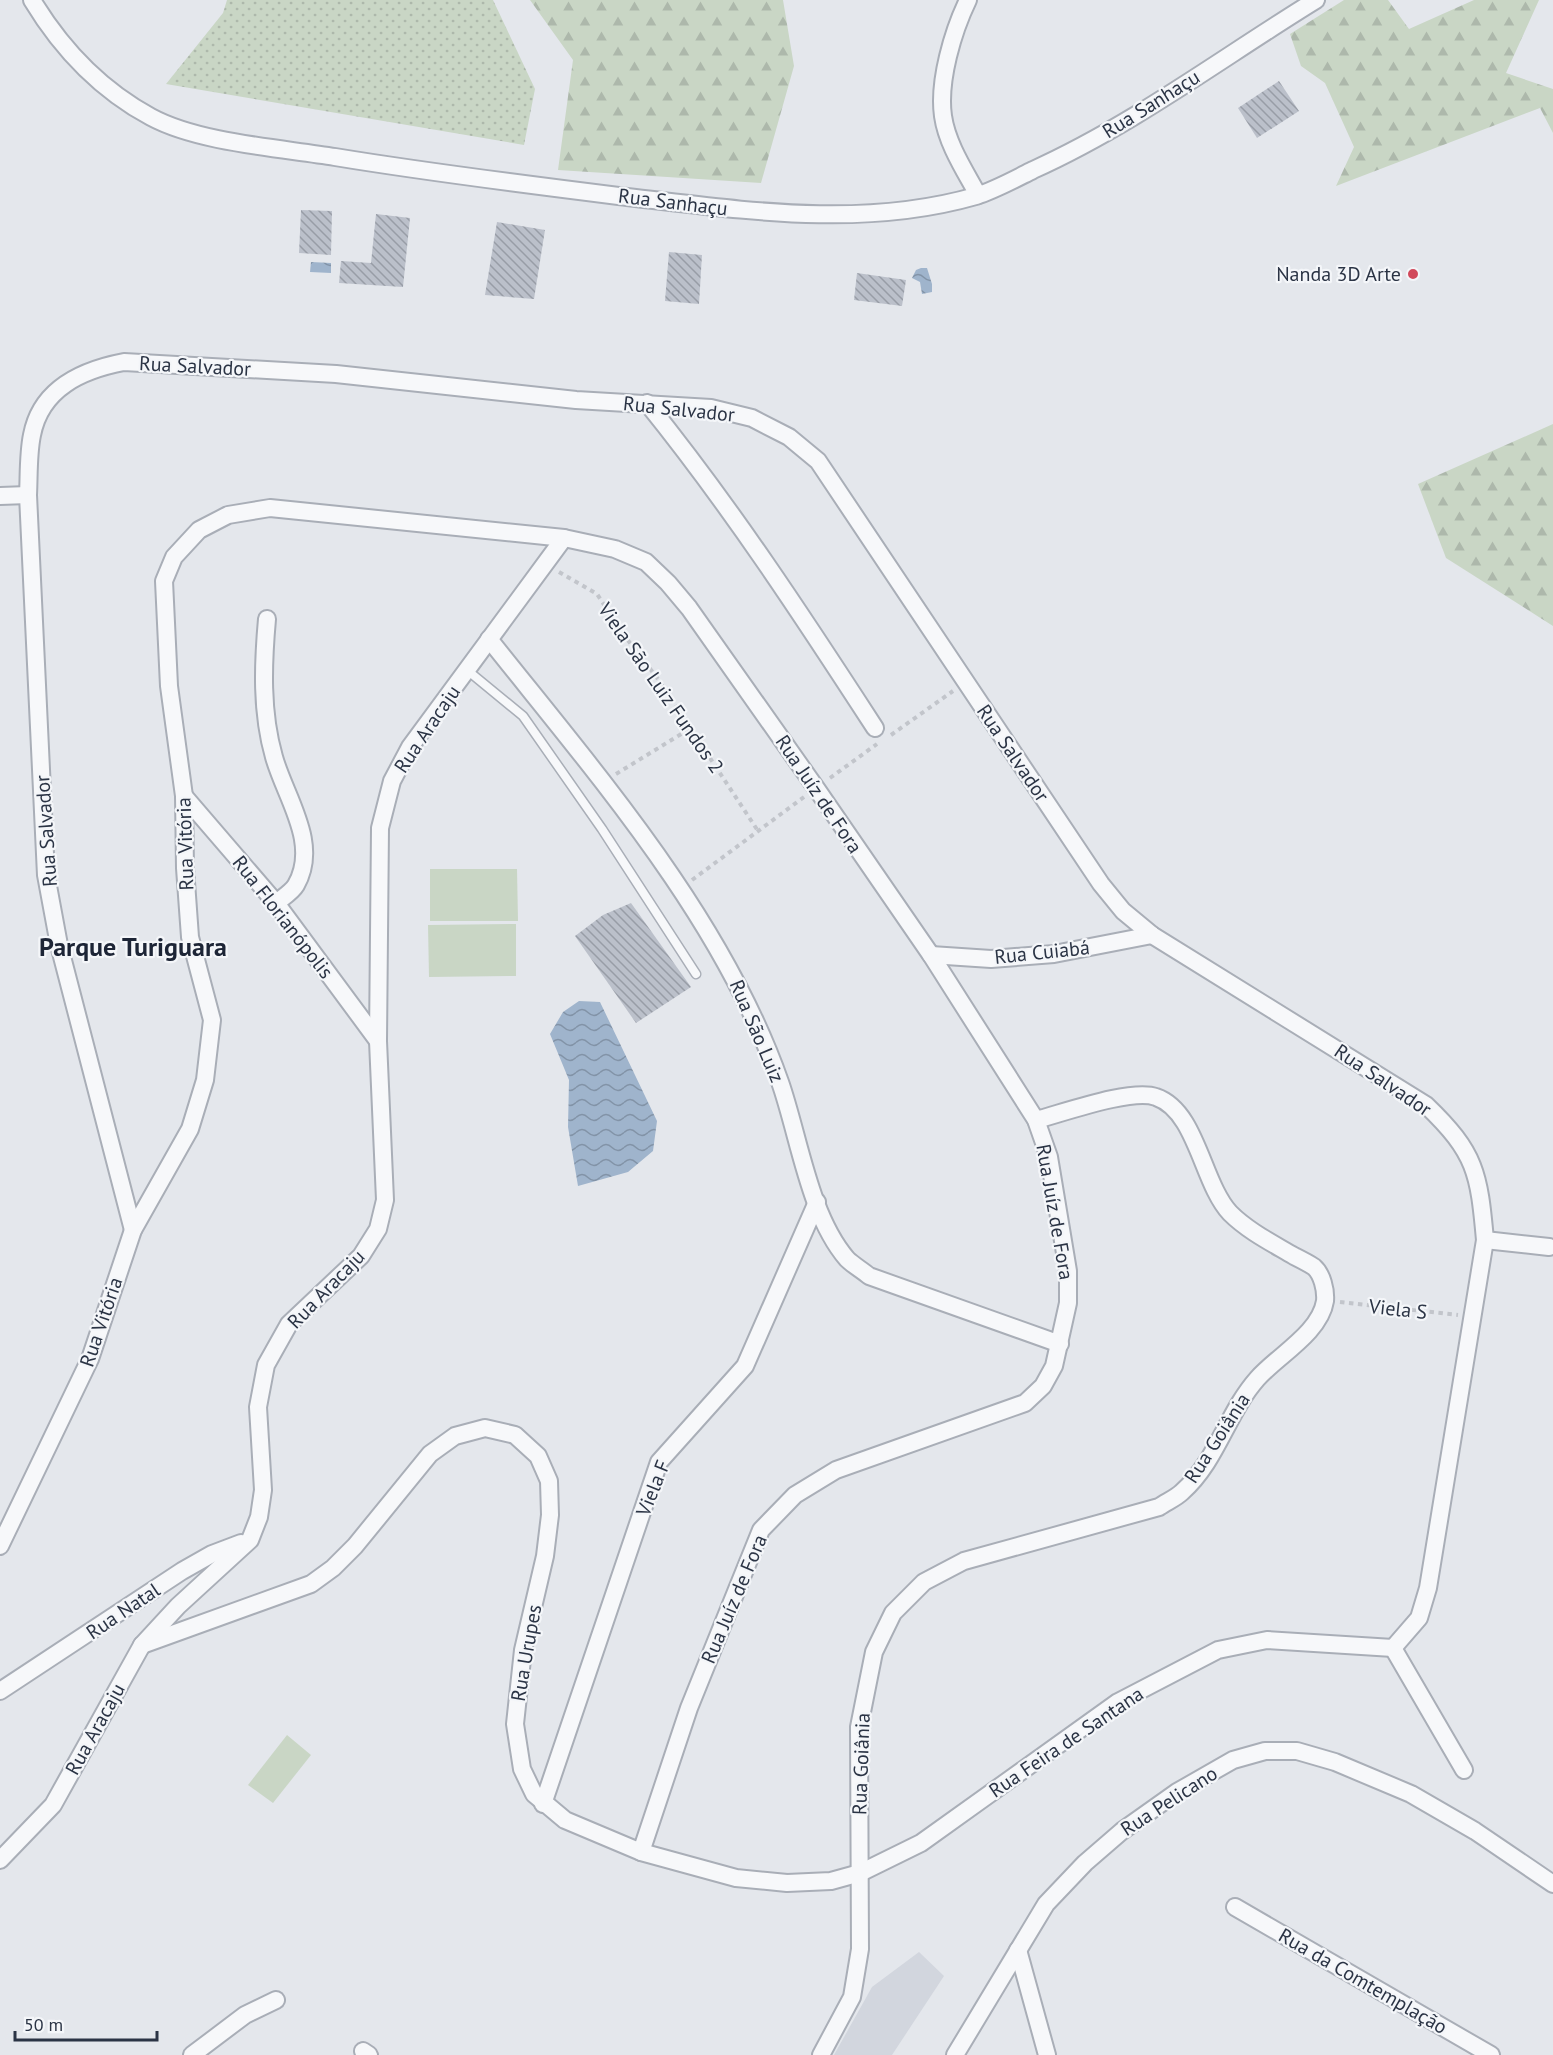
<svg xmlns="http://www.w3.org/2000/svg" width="1553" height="2055" font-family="'PT Sans',sans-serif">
<defs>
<pattern id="grass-dots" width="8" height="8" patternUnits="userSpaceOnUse" patternTransform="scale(1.5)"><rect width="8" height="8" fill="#c9d6c5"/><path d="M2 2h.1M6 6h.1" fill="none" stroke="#adb8ab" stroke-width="1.8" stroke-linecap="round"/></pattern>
<pattern id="forest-firs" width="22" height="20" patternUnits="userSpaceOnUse" patternTransform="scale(1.5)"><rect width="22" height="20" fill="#c9d6c5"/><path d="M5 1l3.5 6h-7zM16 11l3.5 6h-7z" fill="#adb8ab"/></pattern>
<pattern id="water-waves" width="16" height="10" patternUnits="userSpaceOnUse" patternTransform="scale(1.5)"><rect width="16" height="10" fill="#9fb4cc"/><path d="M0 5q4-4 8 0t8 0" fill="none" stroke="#8293a7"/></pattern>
<pattern id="building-back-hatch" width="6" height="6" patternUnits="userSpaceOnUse" patternTransform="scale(1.5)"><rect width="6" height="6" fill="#bbc0ca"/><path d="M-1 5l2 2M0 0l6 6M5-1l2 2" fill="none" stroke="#989da6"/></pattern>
</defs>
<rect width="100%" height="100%" fill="#e4e7ec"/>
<!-- built -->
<path fill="#d2d6de" d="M919,1952L944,1976L892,2055H834L872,1987Z"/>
<!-- grass -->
<path fill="url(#grass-dots)" d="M227,0H493L535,89L524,145L166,84L223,13Z"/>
<!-- forest -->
<g fill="url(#forest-firs)">
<path d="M530,0H783L794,66L761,183L558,170L573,60Z"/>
<path d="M1344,0H1388L1409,29L1474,0H1539L1506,73L1553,89V133L1540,108L1336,186L1354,147L1325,83L1301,66L1290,34Z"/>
<path d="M1553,424V626L1446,558L1418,484Z"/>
</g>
<!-- pitch -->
<g fill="#c9d6c5">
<path d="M430,869H517L518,921H430Z"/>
<path d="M516,924V976L429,977L428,925Z"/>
<path d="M287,1735L311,1755L273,1803L248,1785Z"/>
</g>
<!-- water -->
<g fill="url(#water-waves)">
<path d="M311,262L331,263V273L310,272Z"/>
<path d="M921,268H927L932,284V292L922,294L920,282L912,278L916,270Z"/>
<path d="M579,1001L600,1002L657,1121L653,1151L628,1172L578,1186L568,1127L569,1080L550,1034L563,1012Z"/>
</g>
<!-- building -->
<g fill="url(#building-back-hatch)">
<path d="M1279,81L1299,111L1257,138L1238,108Z"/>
<path d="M301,210L332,211L331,255L299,253Z"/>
<path d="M376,214L410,218L403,287L339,283L341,261L371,263Z"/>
<path d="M497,222L545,230L534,299L485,295Z"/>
<path d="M669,252L702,255L699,304L665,301Z"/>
<path d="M857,273L906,280L902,306L854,300Z"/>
<path d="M631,903L691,987L636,1023L575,936L603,915Z"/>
</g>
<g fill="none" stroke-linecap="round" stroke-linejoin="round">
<!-- lane casing -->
<g stroke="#a9aeb7" stroke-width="11">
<path id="lane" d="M467,670L523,716L602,829L696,974"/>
</g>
<!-- street casing -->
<g stroke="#a9aeb7" stroke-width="20">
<g id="street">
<path d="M32,0C61,48 101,90 151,117C199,143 281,148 335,157C432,173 530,185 627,197C743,210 861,229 976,196C995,190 1015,179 1033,170C1133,125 1223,57 1316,0"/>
<path d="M968,0C953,31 938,81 943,116C947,144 965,171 978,195"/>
<path d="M647,403C731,507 803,617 875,728"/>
<path d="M0,496L28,495"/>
<path d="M267,619C263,664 261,712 274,757C285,797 320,843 296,885C292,892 282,898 276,903"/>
<path d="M489,639C597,775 722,917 780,1082C799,1136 809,1215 847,1259C853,1265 862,1270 869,1276L1060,1344"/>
<path d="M184,796L276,903L378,1041"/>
<path d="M931,955L991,959L1054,954L1152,935"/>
<path d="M133,1230L59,945L46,875L28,495C29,476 28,454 32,435C41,388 82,370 124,362L336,374L576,400L711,408L752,418L789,437L818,461L1101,884L1123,911L1152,935L1426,1105C1476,1153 1479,1173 1485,1240L1428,1588L1419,1618L1393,1648"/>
<path d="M1485,1240L1549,1247"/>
<path d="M0,1546L90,1359L133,1230L190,1129L205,1080L212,1020L190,937L185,868L184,796L169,686L164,581L174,557L199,530L228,515L270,508L564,538L615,549L646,562L668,583L689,608L816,788L931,955L1036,1120L1049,1157L1068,1271V1303L1054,1366L1043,1386L1025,1403L836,1470L795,1495L761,1530L689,1708L641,1852"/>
<path d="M142,1645L311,1584L333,1568L355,1546L430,1454L455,1436L485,1428L515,1435L538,1456L549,1481L550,1515L545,1556L523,1650L515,1724L522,1769L534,1794L565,1820L641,1852L736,1878L787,1883L831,1881L860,1873L921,1843L1118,1702L1218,1650L1267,1640L1393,1648"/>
<path d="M1393,1648L1464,1770"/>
<path d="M0,1691L182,1571L212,1554L241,1543"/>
<path d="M543,1804L659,1462L745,1366L817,1202"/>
<path d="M0,1860L53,1805L142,1645L178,1606L250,1540L259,1517L263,1490L258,1407L266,1365L289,1324L361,1256L378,1229L385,1200L378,1041L380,828L392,781L410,747L564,538"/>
<path d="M1235,1907L1491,2055"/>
<path d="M1018,1950L1047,2055"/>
<path d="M363,2051L369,2055"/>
<path d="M192,2055L245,2015L276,2000"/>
<path d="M821,2055L852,1997L860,1949L859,1727L874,1652L893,1613L924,1582L964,1561L1159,1507C1166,1502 1176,1498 1182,1492C1217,1461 1227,1413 1257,1379C1277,1356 1320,1333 1325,1301C1326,1290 1322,1274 1314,1267C1308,1263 1300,1259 1294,1256C1272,1243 1248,1231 1230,1213C1202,1183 1197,1111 1156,1097C1132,1088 1063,1113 1036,1120"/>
<path d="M955,2055L1046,1904L1085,1863L1122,1831L1177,1792L1233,1760L1265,1751H1297L1335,1762L1411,1794L1475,1831L1553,1884"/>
</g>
</g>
<!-- path -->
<g stroke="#c2c5cb" stroke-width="4" stroke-dasharray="4.5 4.5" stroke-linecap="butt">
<path d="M559,572L597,594L623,634L658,679L758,831"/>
<path d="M891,735L953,691"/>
<path d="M616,774L691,728"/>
<path d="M830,778L877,744"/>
<path d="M692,880L804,797"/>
<path d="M1340,1302L1458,1315"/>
</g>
<!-- lane -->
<use href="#lane" stroke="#f7f8fa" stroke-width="8"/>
<!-- street -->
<use href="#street" stroke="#f7f8fa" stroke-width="16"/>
</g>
<!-- markers -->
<circle fill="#d1495b" stroke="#f4f6f9" stroke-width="2" cx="1413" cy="274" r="6"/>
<g text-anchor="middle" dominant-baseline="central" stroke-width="4.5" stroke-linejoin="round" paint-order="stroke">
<!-- street labels -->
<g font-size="20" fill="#2b3445" stroke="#f4f6f9">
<text transform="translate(1151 104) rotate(-32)">Rua Sanhaçu</text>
<text transform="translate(673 202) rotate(7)">Rua Sanhaçu</text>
<text transform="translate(195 366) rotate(3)">Rua Salvador</text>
<text transform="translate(679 409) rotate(6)">Rua Salvador</text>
<text transform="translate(661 688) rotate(55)">Viela São Luiz Fundos 2</text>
<text transform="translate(427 729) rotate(-56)">Rua Aracaju</text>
<text transform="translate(1013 753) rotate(56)">Rua Salvador</text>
<text transform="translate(819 794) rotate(56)">Rua Juíz de Fora</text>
<text transform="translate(46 831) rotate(-94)">Rua Salvador</text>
<text transform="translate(185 844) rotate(-92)">Rua Vitória</text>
<text transform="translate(283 917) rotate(52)">Rua Florianópolis</text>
<text transform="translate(1042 952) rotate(-6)">Rua Cuiabá</text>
<text transform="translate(757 1031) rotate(67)">Rua São Luiz</text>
<text transform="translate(1383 1080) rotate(34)">Rua Salvador</text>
<text transform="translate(1055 1212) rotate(80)">Rua Juíz de Fora</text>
<text transform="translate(326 1289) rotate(-46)">Rua Aracaju</text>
<text transform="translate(1398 1309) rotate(6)">Viela S</text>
<text transform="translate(101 1322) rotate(-71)">Rua Vitória</text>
<text transform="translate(1217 1438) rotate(-57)">Rua Goiânia</text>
<text transform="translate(653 1488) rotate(-68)">Viela F</text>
<text transform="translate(734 1599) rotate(-67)">Rua Juíz de Fora</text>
<text transform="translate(123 1611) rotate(-34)">Rua Natal</text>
<text transform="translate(526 1653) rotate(-80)">Rua Urupes</text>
<text transform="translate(95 1729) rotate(-61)">Rua Aracaju</text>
<text transform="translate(1066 1742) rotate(-34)">Rua Feira de Santana</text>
<text transform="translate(861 1764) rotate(-88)">Rua Goiânia</text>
<text transform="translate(1169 1801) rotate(-33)">Rua Pelicano</text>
<text transform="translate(1363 1981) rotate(30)">Rua da Comtemplação</text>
</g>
<!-- poi labels -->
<g font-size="20" fill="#2b3445" stroke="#f4f6f9" text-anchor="end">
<text x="1401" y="274">Nanda 3D Arte</text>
</g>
<!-- district labels -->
<g font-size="26" font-weight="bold" fill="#1d2536" stroke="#f4f6f9">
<text x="133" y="946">Parque Turiguara</text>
</g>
</g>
<!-- scale -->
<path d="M15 2031v9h142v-9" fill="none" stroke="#2b3445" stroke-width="3"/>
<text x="24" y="2031" font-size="18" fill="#2b3445" stroke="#f4f6f9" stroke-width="4.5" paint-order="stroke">50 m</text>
</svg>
